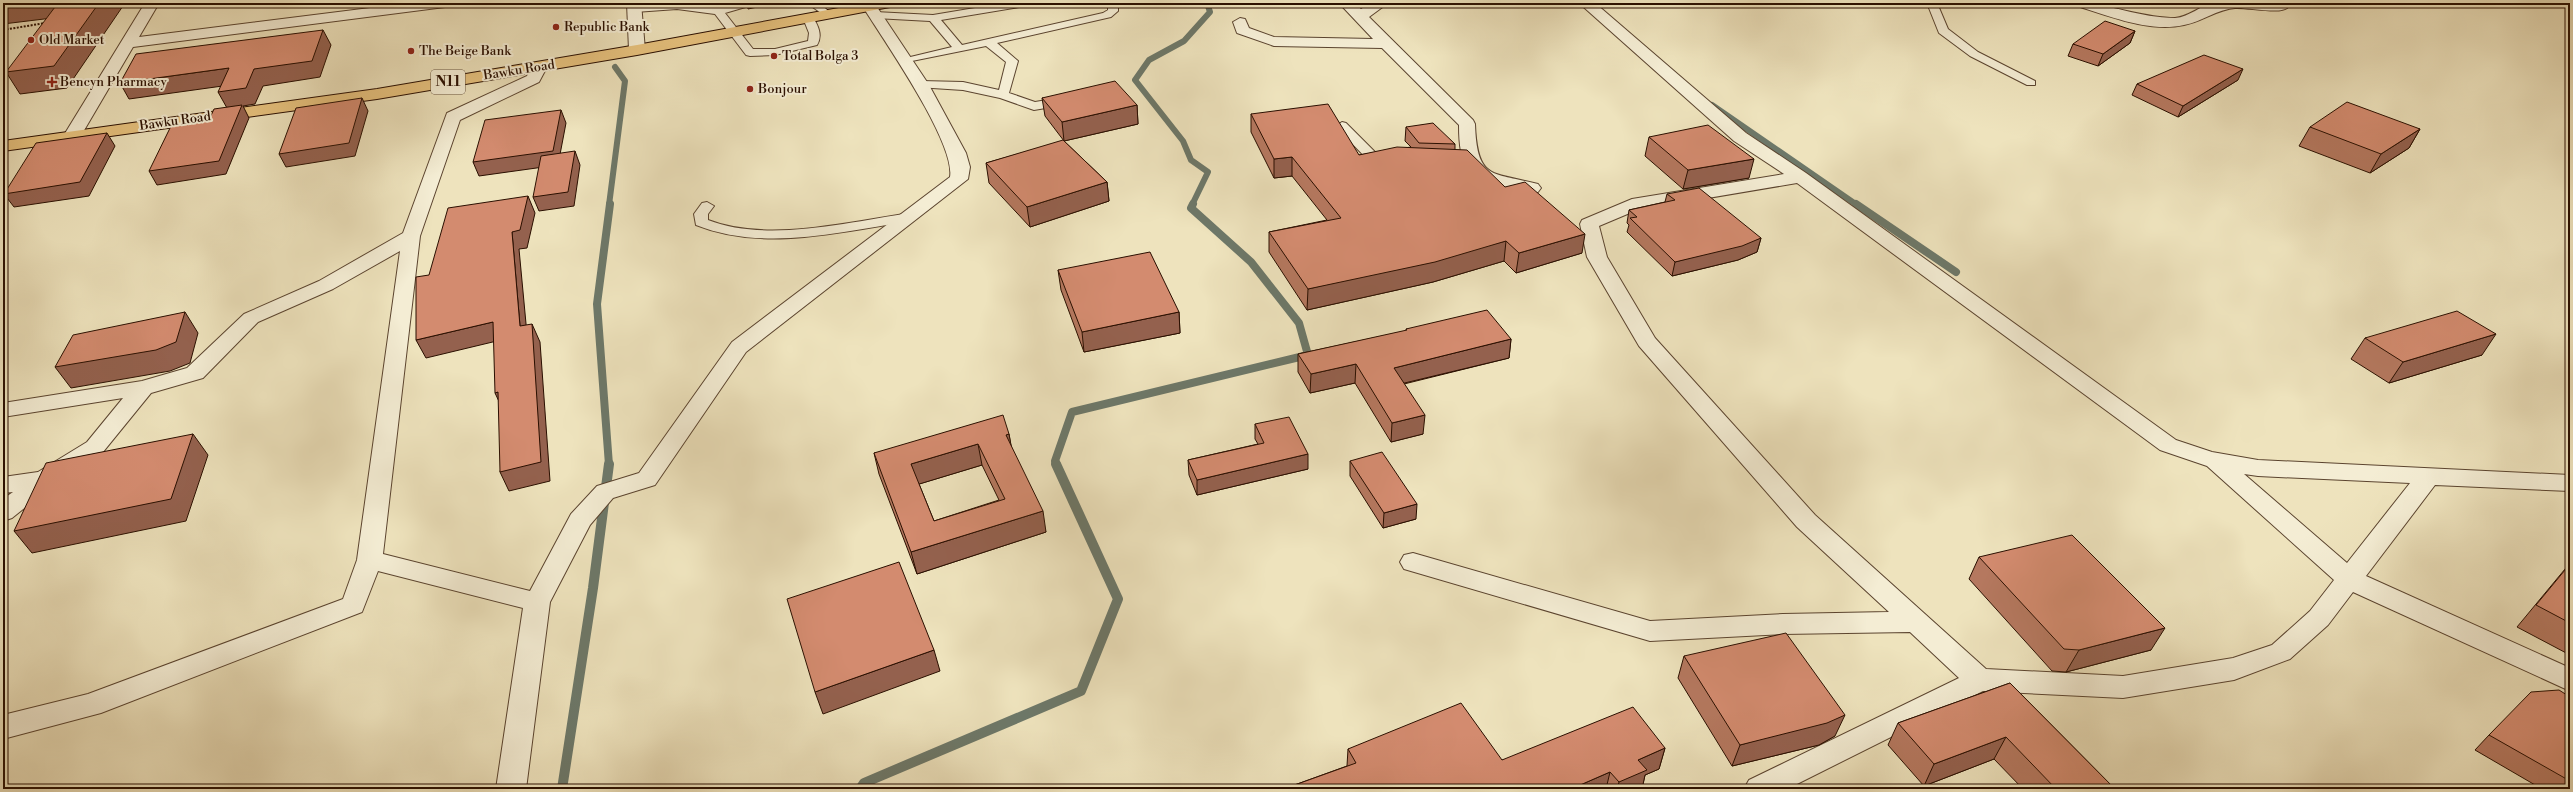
<svg xmlns="http://www.w3.org/2000/svg" width="2573" height="792" font-family="'Libre Bodoni',serif">
<rect width="100%" height="100%" fill="#eee3bd"/>
<filter id="stains"><feTurbulence type="fractalNoise" baseFrequency=".005" numOctaves="4"/><feColorMatrix values="0 0 0 0 .2 0 0 0 0 .09 0 0 0 0 .02 0 0 0 .5 -.17"/></filter>
<radialGradient id="worn" r=".72"><stop offset=".6" stop-color="#630" stop-opacity="0"/><stop offset="1" stop-color="#630" stop-opacity=".3"/></radialGradient>
<g fill="none" stroke-linecap="round" stroke-linejoin="round">
<!-- stream-far2 -->
<g stroke="#6d7869" stroke-width="6">
<path d="M1712,105L1857,205"/>
<path d="M609,205L625,81L615,67"/>
<path d="M1192,205L1208,172L1191,160L1183,141L1135,80L1149,60L1184,41L1210,12L1207,3"/>
</g>
<!-- stream-far1 -->
<g stroke="#6d7869" stroke-width="8">
<path d="M1856,204L1956,272"/>
<path d="M609,465L597,304L610,204"/>
<path d="M1057,465L1055,461L1072,412L1308,355L1299,323L1251,262L1191,208L1193,204"/>
</g>
<!-- stream -->
<g stroke="#6d7869" stroke-width="10">
<path d="M562,789L593,588L609,464"/>
<path d="M860,789L864,783L1081,691L1118,599L1056,464"/>
</g>
<!-- service casing -->
<g stroke="#5b442f" stroke-width="2">
<g id="service">
<path d="M679,3L718,8L736,3H750L749,6L725,13L753,49H775L808,41L809,33L803,18L804,16H812C818,25 823,35 817,45L775,55L750,56L746,55L715,14L677,9L635,12L630,9L635,6Z"/>
<path d="M807,3H819L833,15L828,18Z"/>
<path d="M1005,3H1030L1025,6L941,20L962,45L1103,13L1108,10V3H1118V11L1111,17L997,43L1018,61L1009,93L1035,102L1065,97L1069,98V104L1034,110L1000,98L963,90L917,87L915,85L921,81L963,82L999,90L1006,62L986,46L902,63V59L952,47L930,21L875,18L870,15L875,12L933,15Z"/>
<path d="M1927,3H1937L1948,29L1978,52L2035,81V85H2027L1970,56L1939,33Z"/>
<path d="M1342,122L1346,123L1380,157L1392,159L1393,162L1392,165L1371,163L1338,129L1336,126Z"/>
<path d="M707,202L714,206L708,214V220C766,243 849,222 910,213L917,217L910,221C841,232 763,252 696,225L694,214L702,203Z"/>
</g>
</g>
<!-- minor casing -->
<g stroke="#5b442f" stroke-width="2">
<g id="minor">
<path d="M145,3H159L139,37L410,3H452L445,7L133,47L79,139H67L64,135Z"/>
<path d="M1339,3H1354L1361,9L1371,3H1388L1369,17L1473,120L1475,124C1477,180 1491,172 1538,184L1541,188L1538,192C1528,194 1518,191 1508,189C1467,180 1459,166 1459,125L1382,48L1274,46L1237,33L1233,22L1240,18L1245,19L1249,28L1274,37L1373,39Z"/>
<path d="M1579,3H1595L1746,133L1806,173L2176,440L2212,452L2258,460L2570,475V491L2435,485L2366,576L2570,668V691L2353,592L2328,625L2290,659L2234,680L2123,698L1983,691L1787,789H1744L1749,780L1959,678L1910,632L1783,634L1650,641L1404,569L1400,562L1404,555L1413,553L1650,621L1783,614L1889,612L1797,527L1639,346L1587,257L1580,224L1582,220L1632,199L1784,174L1734,141ZM1797,183L2160,450L2207,466L2334,580L2310,611L2272,645L2233,658L2123,676L1986,669L1815,515L1655,338L1607,257L1599,226L1637,210ZM2244,474L2258,476L2410,483L2347,563Z"/>
<path d="M2075,3C2109,3 2140,18 2175,18C2190,17 2200,5 2215,3C2236,0 2261,3 2283,3L2288,7C2282,15 2247,7 2235,8C2217,9 2202,22 2184,25C2150,33 2109,16 2077,6Z"/>
<path d="M865,4H875L929,85L966,153L970,167L968,179L746,352L655,485L613,498L590,525L550,602L526,789H496L523,608L378,571L362,612L101,713L3,739V715L88,694L343,599L357,560L400,251L333,289L258,322L203,378L151,393L103,452L53,485L12,518L3,521V499L13,492L3,493V477L38,472L87,442L123,398L3,417V403L142,381L187,368L244,314L319,281L403,233L447,113L527,76L533,64H545L547,67L539,82L460,120L420,236L383,554L530,591L571,514L597,486L639,473L732,342L950,177C956,143 883,39 863,7Z"/>
</g>
</g>
<!-- tertiary casing -->
<g stroke="#5b442f" stroke-width="2">
<path id="tertiary" d="M627,3H641L645,50L642,53H632L629,50Z"/>
</g>
<!-- trunk casing -->
<g stroke="#2a0f00" stroke-width="2">
<path id="trunk" d="M866,3H897L890,7L637,55L377,99L3,151V141L377,89L637,45Z"/>
</g>
<!-- path -->
<path stroke="#2a0f00" stroke-width="2" stroke-dasharray="2 1.5" stroke-linecap="butt" d="M3,30L45,23"/>
<!-- service -->
<use href="#service" fill="#f4edd4" fill-rule="evenodd"/>
<!-- minor -->
<use href="#minor" fill="#f4edd4" fill-rule="evenodd"/>
<!-- tertiary -->
<use href="#tertiary" fill="#f4edd4" fill-rule="evenodd"/>
<!-- trunk -->
<use href="#trunk" fill="#e7c27e" fill-rule="evenodd"/>
</g>
<!-- wall -->
<g fill="#b5785f" stroke="#2a0f00" fill-rule="evenodd">
<path d="M2135,31L2130,43L2098,66L2068,56L2073,44Z"/>
<path d="M2238,80L2178,117L2132,95L2137,84Z"/>
<path d="M1042,98L1137,105L1138,124L1064,141L1107,182L1109,201L1030,227L989,183L986,163L1064,141L1045,116Z"/>
<path d="M1251,114L1359,155L1411,147L1405,141L1406,127L1455,144V150L1505,187L1582,253L1516,273L1504,261L1433,282L1307,310L1269,252V232L1327,220L1292,176L1274,178L1251,132Z"/>
<path d="M2310,127L2420,129L2409,148L2370,173L2299,146Z"/>
<path d="M1649,137L1749,178L1683,189L1645,156Z"/>
<path d="M1667,194L1761,238L1757,252L1738,260L1672,276L1627,232L1629,225L1627,223L1629,210L1665,202Z"/>
<path d="M1058,270L1179,312L1180,333L1084,352L1061,290Z"/>
<path d="M1406,329L1511,339L1509,358L1404,384L1423,434L1391,442L1355,383L1310,393L1298,372V354L1406,331Z"/>
<path d="M2365,338L2482,355L2389,383L2351,359Z"/>
<path d="M1255,424L1308,469L1197,495L1189,475L1188,460L1258,444L1255,439Z"/>
<path d="M1009,434L1011,446L1046,532L917,574L879,474L874,453ZM982,465L999,500L934,521L919,484Z"/>
<path d="M1350,461L1416,519L1383,528L1350,476Z"/>
<path d="M1979,557L2151,650L2066,672L2052,671L1969,579Z"/>
<path d="M2570,563V655L2517,627Z"/>
<path d="M1684,656L1835,736L1819,745L1732,766L1678,678Z"/>
<path d="M2010,683L2115,789H2023L1994,759L1924,786L1888,745L1898,723Z"/>
<path d="M2570,697V789H2542L2475,750L2489,735Z"/>
<path d="M1665,748L1659,769L1645,775L1642,789H1289V787L1347,766L1348,749L1502,760Z"/>
</g>
<!-- shaded-wall -->
<g fill="#94614e" stroke="#2a0f00">
<path d="M3,3H70L77,15L3,24Z"/>
<path d="M99,3H125L67,88L20,94L6,72Z"/>
<path d="M747,3H776L748,9Z"/>
<path d="M323,30L331,45L320,77L263,86L255,104L243,106L249,118L226,174L157,185L149,171L227,108L218,92L254,69Z"/>
<path d="M2135,31L2130,43L2098,66L2103,54Z"/>
<path d="M229,68L237,84L129,99L120,83Z"/>
<path d="M2243,69L2238,80L2178,117L2183,106Z"/>
<path d="M362,98L368,111L355,156L286,167L279,154Z"/>
<path d="M1137,105L1138,124L1064,141L1062,122Z"/>
<path d="M561,110L566,123L558,165L479,176L473,162Z"/>
<path d="M2420,129L2409,148L2370,173L2381,154Z"/>
<path d="M107,133L115,146L89,196L14,207L4,194Z"/>
<path d="M575,151L580,165L574,206L539,211L533,197Z"/>
<path d="M1292,157V176L1274,178V159Z"/>
<path d="M1754,159L1749,178L1683,189L1688,170Z"/>
<path d="M1107,182L1109,201L1030,227L1027,207Z"/>
<path d="M528,196L535,213L527,248L519,249L528,345L520,326L512,232Z"/>
<path d="M1585,234L1582,253L1516,273L1519,253Z"/>
<path d="M1761,238L1757,252L1738,260L1672,276L1675,262Z"/>
<path d="M1506,241L1504,261L1433,282L1307,310L1308,289Z"/>
<path d="M185,312L198,333L190,363L170,371L71,388L55,367Z"/>
<path d="M1179,312L1180,333L1084,352L1082,332Z"/>
<path d="M493,322L501,340L426,358L416,340Z"/>
<path d="M532,324L540,342L550,481L509,491L500,472Z"/>
<path d="M2496,334L2482,355L2389,383L2403,362Z"/>
<path d="M1511,339L1509,358L1392,386L1394,368Z"/>
<path d="M1356,364L1355,383L1310,393L1311,374Z"/>
<path d="M498,392L504,412L495,393Z"/>
<path d="M1425,415L1423,434L1391,442L1392,423Z"/>
<path d="M193,434L208,455L186,521L32,553L14,531Z"/>
<path d="M1009,434L1013,456L1006,435Z"/>
<path d="M978,444L982,465L916,485L911,464Z"/>
<path d="M1308,454V469L1197,495V480Z"/>
<path d="M1417,504L1416,519L1383,528L1384,513Z"/>
<path d="M1043,511L1046,532L917,574L911,552Z"/>
<path d="M2165,628L2151,650L2066,672L2079,650Z"/>
<path d="M934,650L940,671L823,714L815,692Z"/>
<path d="M1845,715L1835,736L1819,745L1732,766L1740,745Z"/>
<path d="M2006,737L1994,759L1924,786L1934,764Z"/>
<path d="M1665,748L1659,769L1645,775L1642,789H1617L1619,782L1638,760Z"/>
<path d="M1610,772L1606,789H1571Z"/>
</g>
<!-- building -->
<g fill="#d38b6f" stroke="#2a0f00" fill-rule="evenodd">
<path d="M58,3H99L54,66L6,72Z"/>
<path d="M2105,21L2135,31L2103,54L2073,44Z"/>
<path d="M323,30L312,61L254,69L246,88L218,92L229,68L120,83L136,54Z"/>
<path d="M2204,55L2243,69L2183,106L2137,84Z"/>
<path d="M1115,81L1137,105L1062,122L1042,98Z"/>
<path d="M362,98L349,143L279,154L296,108Z"/>
<path d="M2347,102L2420,129L2381,154L2310,127Z"/>
<path d="M1328,104L1359,155L1397,147L1467,150L1505,187L1525,182L1585,234L1519,253L1506,241L1435,262L1308,289L1269,232L1341,218L1292,157L1274,159L1251,114Z"/>
<path d="M242,105L219,161L149,171L171,126L209,120L214,109Z"/>
<path d="M561,110L553,151L473,162L485,120Z"/>
<path d="M1433,123L1455,144L1419,143L1406,127Z"/>
<path d="M1708,125L1754,159L1688,170L1649,137Z"/>
<path d="M107,133L80,182L4,194L36,143Z"/>
<path d="M1063,140L1107,182L1027,207L986,163Z"/>
<path d="M575,151L568,192L533,197L541,156Z"/>
<path d="M1699,188L1761,238L1742,246L1675,262L1630,218L1637,217L1629,210L1675,200L1667,194Z"/>
<path d="M528,196L520,230L512,232L520,326L532,324L541,462L500,472L498,392L495,393L493,322L416,340V277L429,275L448,208Z"/>
<path d="M1150,252L1179,312L1082,332L1058,270Z"/>
<path d="M1487,310L1511,339L1394,368L1425,415L1392,423L1356,364L1311,374L1298,354L1407,330L1406,329Z"/>
<path d="M2457,311L2496,334L2403,362L2365,338Z"/>
<path d="M185,312L176,342L156,350L55,367L73,335Z"/>
<path d="M1003,415L1009,434L1006,435L1043,511L911,552L874,453ZM978,444L1005,499L934,521L911,464Z"/>
<path d="M1289,417L1308,454L1197,480L1188,460L1264,443L1255,424Z"/>
<path d="M193,434L171,499L14,531L46,463Z"/>
<path d="M1382,452L1417,504L1384,513L1350,461Z"/>
<path d="M2072,535L2165,628L2079,650L2064,649L1979,557Z"/>
<path d="M899,562L934,650L815,692L787,599Z"/>
<path d="M2570,564V623L2536,605Z"/>
<path d="M1786,633L1845,715L1827,723L1740,745L1684,656Z"/>
<path d="M2010,683L2115,789H2056L2006,737L1934,764L1898,723Z"/>
<path d="M2559,690L2570,697V781L2489,735L2531,692Z"/>
<path d="M1461,703L1502,760L1633,707L1665,748L1638,760L1647,770L1619,782L1610,772L1571,789H1290L1289,787L1356,763L1348,749Z"/>
</g>
<!-- markers -->
<g fill="#8f2418" stroke="#f4edd4" stroke-width="1.5">
<circle cx="556" cy="27" r="4"/>
<circle cx="31" cy="40" r="4"/>
<circle cx="411" cy="51" r="4"/>
<circle cx="774" cy="56" r="4"/>
<path d="M50 76h4v4h4v4h-4v4h-4v-4h-4v-4h4z"/>
<circle cx="750" cy="89" r="4"/>
</g>
<g text-anchor="middle" dominant-baseline="central" stroke-width="4" stroke-linejoin="round" paint-order="stroke">
<!-- far-poi labels -->
<g font-size="13" fill="#2a0f00" stroke="#f4edd4" text-anchor="start">
<text x="564" y="27">Republic Bank</text>
<text x="39" y="40">Old Market</text>
<text x="419" y="51">The Beige Bank</text>
<text x="782" y="56">Total Bolga 3</text>
<text x="60" y="82">Bencyn Pharmacy</text>
<text x="758" y="89">Bonjour</text>
</g>
<!-- far-street labels -->
<g font-size="13" fill="#2a0f00" stroke="#f4edd4">
<text transform="translate(519 70) rotate(-9)">Bawku Road</text>
<text transform="translate(175 121) rotate(-8)">Bawku Road</text>
</g>
<!-- shield labels -->
<rect fill="#f4edd4" stroke="#675240" stroke-width="1" x="431" y="70" width="34" height="24" rx="3"/>
<g font-size="14" font-weight="bold" fill="#2a0f00">
<text x="448" y="82">N11</text>
</g>
</g>
<!-- margin -->
<rect width="2573" height="792" fill="none" stroke="#eee3bd" stroke-width="16"/>
<rect x="4" y="4" width="2565" height="784" fill="none" stroke="#2a0f00" stroke-width="2"/>
<rect x="8" y="8" width="2557" height="776" fill="none" stroke="#2a0f00"/>
<rect width="100%" height="100%" filter="url(#stains)"/>
<rect width="100%" height="100%" fill="url(#worn)"/>
</svg>
